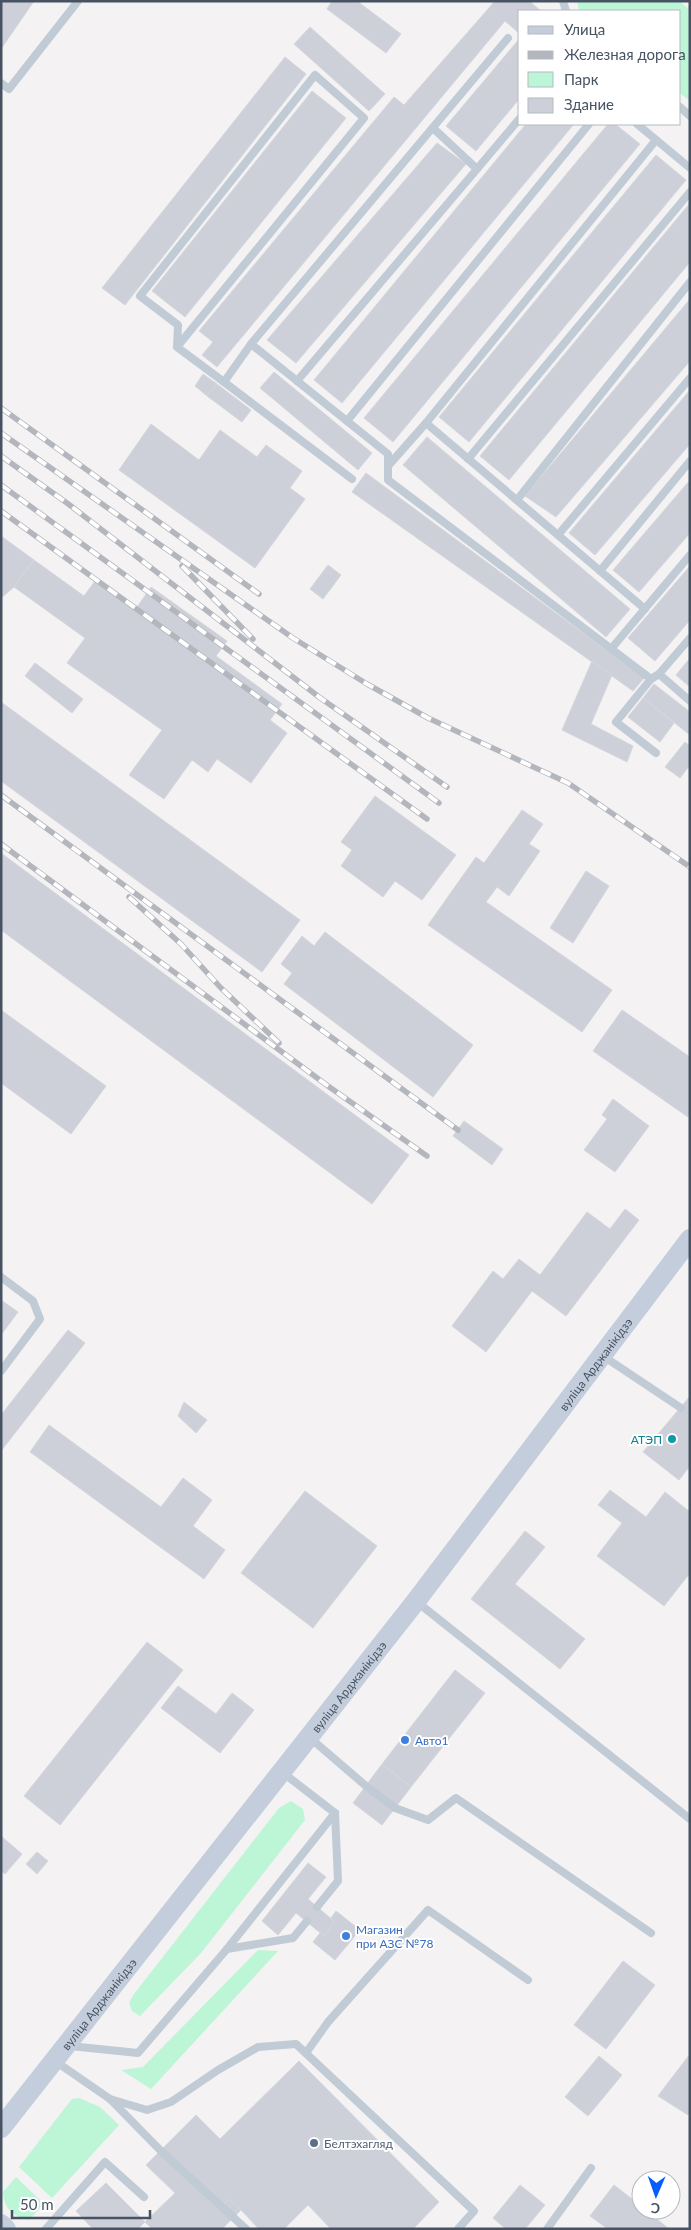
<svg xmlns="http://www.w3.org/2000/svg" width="691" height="2230" font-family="Lato,sans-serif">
<rect width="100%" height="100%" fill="#f4f2f2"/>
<!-- green -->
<g fill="#bdf5d7">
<path d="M577,1H679L690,10V101L680,93V11H579Z"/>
<path d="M291,1801L303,1809L305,1820L201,1953L140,2016L132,2011L129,2003L134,1994L279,1808Z"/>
<path d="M258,1950L278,1951L151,2089L121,2070L143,2067Z"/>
<path d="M79,2098L100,2107L119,2125L52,2198L19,2167L72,2099Z"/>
<path d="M16,2177L44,2204L29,2220C13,2216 4,2209 3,2192Z"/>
</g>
<!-- building -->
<g fill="#cdd0d8" stroke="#d5d7de">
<path d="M1,1H34L1,49Z"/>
<path d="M332,1H357L401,34L386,53L327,9Z"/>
<path d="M495,1H529L541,11H520V34L505,21L217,367L202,355L213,342L199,331L394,97L404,105Z"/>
<path d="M310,27L385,94L369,111L294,44Z"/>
<path d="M520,38V98L476,151L446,126Z"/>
<path d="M285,57L306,74L125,305L102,288Z"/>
<path d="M312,91L346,118L185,317L152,291Z"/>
<path d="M526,124H574L342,403L314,380Z"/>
<path d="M608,124H615L640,144L393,442L364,418Z"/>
<path d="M437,143L466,164L296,363L267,340Z"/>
<path d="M656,155L686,180L469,442L439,417Z"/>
<path d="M690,203V262L509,480L480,456Z"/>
<path d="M690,299V361L556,517L525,496Z"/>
<path d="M274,372L372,453L358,470L260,388Z"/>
<path d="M203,374L217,384L207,396L195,386Z"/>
<path d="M217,384L251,410L242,422L207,396Z"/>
<path d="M690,390V444L595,555L569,533Z"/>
<path d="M151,424L199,460L220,430L257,457L266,445L302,471L290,488L305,499L255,568L119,470Z"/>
<path d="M427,437L630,609L606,637L403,465Z"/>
<path d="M366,473L644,678L633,691L352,492Z"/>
<path d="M690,480V533L639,592L613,570Z"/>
<path d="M1,536L34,560L14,587L1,598Z"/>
<path d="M34,560L84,596L95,581L135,610L151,587L227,641L216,656L282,704L270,720L287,733L251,783L217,759L208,772L192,760L164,799L129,775L162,730L67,663L85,638L14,587Z"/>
<path d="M328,565L341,575L323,599L310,589Z"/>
<path d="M690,566V620L655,661L628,638Z"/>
<path d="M690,658V687L676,675Z"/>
<path d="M592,661L612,675L591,724L633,746L627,762L562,730Z"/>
<path d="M35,663L83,699L72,713L25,676Z"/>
<path d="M654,684L690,712V735L643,698Z"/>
<path d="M643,698L674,723L660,742L628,717Z"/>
<path d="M1,702L300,920L262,972L1,781Z"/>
<path d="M685,742L690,746V765L680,778L665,767Z"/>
<path d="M375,796L456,855L422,900L395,881L383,897L341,866L352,850L341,842Z"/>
<path d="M522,810L543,824L529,844L540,851L509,896L497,887L486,902L612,990L582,1032L428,925L476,857L484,863Z"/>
<path d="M1,853L409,1155L372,1204L1,930Z"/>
<path d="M586,871L609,886L573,943L550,928Z"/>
<path d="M325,932L473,1045L433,1097L284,984L292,973L281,964L302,936L314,946Z"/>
<path d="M1,1010L106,1086L71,1134L1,1083Z"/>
<path d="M622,1010L690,1057V1114L688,1117L593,1051Z"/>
<path d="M613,1099L649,1126L615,1172L584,1150L607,1119L602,1115Z"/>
<path d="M464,1121L503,1149L492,1165L453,1136Z"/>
<path d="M625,1209L639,1220L566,1316L532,1291L486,1352L452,1326L493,1271L503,1279L519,1259L540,1275L587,1212L610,1229Z"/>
<path d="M1,1300L18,1312L1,1335Z"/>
<path d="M68,1330L85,1343L1,1451V1415Z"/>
<path d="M690,1396V1466L679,1480L643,1452Z"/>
<path d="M184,1402L207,1420L196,1433L178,1416Z"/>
<path d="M49,1425L161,1507L183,1478L212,1500L193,1526L225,1550L204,1579L30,1452Z"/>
<path d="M610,1490L646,1517L665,1492L690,1512V1573L664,1606L597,1556L622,1523L598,1505Z"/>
<path d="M305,1491L377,1546L313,1628L241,1573Z"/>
<path d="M525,1531L545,1547L515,1584L585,1639L560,1669L471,1599Z"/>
<path d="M147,1642L183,1670L60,1825L24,1796Z"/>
<path d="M455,1670L485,1693L411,1787L382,1764Z"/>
<path d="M178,1686L216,1714L232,1693L254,1710L220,1753L161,1708Z"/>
<path d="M382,1764L411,1787L382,1825L353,1803Z"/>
<path d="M1,1836L22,1854L5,1874L1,1871Z"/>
<path d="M37,1852L48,1861L37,1874L26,1864Z"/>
<path d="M308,1863L326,1877L308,1899L335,1922L324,1936L296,1913L278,1935L262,1921Z"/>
<path d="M336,1911L360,1930L335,1960L313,1942L320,1933L324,1936L335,1922L331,1918Z"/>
<path d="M623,1961L655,1985L606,2049L574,2025Z"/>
<path d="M690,2054V2113L688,2115L658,2096Z"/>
<path d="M599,2056L622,2075L588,2116L565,2097Z"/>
<path d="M299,2061L439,2202L413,2229H331L308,2205L284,2229H259L241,2210L222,2229H152L145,2222L175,2193L146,2165L196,2115L220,2139Z"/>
<path d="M106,2183L145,2222L138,2229H93L76,2211Z"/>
<path d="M520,2185L545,2205L525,2229H506L493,2218Z"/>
<path d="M614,2185L641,2206V2210H646L669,2229H608L590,2216Z"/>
<path d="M229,2199L241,2210L233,2218L222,2206Z"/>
</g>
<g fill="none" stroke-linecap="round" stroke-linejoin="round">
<!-- service -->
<g stroke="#c1cbd5" stroke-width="8">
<path d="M563,1L566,11"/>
<path d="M1,83L9,89L78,1"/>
<path d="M680,107L690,116"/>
<path d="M637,124L690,168"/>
<path d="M433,128L477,169L520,118"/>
<path d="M251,344L508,38"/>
<path d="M177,347L364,118L315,75L140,296L178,325L177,347L224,382"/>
<path d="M297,381L477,169"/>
<path d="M347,421L589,124"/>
<path d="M426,423L656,140"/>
<path d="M468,459L690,192"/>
<path d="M388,466L426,423L645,609"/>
<path d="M352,479L224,382L251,344L388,454V480L651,679"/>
<path d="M517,500L690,282"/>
<path d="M558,535L690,378"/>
<path d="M600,571L690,461"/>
<path d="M690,638L659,674L690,701"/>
<path d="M611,649L690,555"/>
<path d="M656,753L616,722L651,679L659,674"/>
<path d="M1,1277L33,1301L40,1319L1,1371"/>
<path d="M603,1356L681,1408"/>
<path d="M417,1602L690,1819"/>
<path d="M309,1737L366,1786L395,1808L428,1820L456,1798L651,1933"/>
<path d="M317,1907L338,1881L335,1813"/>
<path d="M227,1949L293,1938L307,1921"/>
<path d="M70,2046L138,2053L227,1949L335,1813L282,1772"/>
<path d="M306,2053L328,2022L428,1910L528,1980"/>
<path d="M55,2061L110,2099L161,2151L246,2229"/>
<path d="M110,2099L147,2110L171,2102L218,2070L258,2047L296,2044L474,2211L458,2229"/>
<path d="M46,2229L105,2162L144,2197"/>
<path d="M547,2229L591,2168"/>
</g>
<!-- secondary -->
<g stroke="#c3cddc" stroke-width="20">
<path id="s1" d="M1,2128L416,1601L690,1239"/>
<path d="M1,2224L6,2229"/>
</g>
<!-- rail casing -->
<g stroke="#b3b6bd" stroke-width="5.5">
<g id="rail">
<path d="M1,408L259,594"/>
<path d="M1,433L293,638L367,684L428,718L568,783L690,867"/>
<path d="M1,456L67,503L319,697L447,787"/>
<path d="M1,485L439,803"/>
<path d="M1,511L427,819"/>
<path d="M182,566L253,639"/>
<path d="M1,795L458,1130"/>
<path d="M1,844L328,1086L427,1156"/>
<path d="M129,897L181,944L220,987L279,1043"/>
</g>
</g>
<!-- rail -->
<use href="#rail" stroke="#fff" stroke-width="4" stroke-dasharray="11" stroke-linecap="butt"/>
</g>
<!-- markers -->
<circle fill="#0f9aa8" stroke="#fff" stroke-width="2" cx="672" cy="1439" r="5"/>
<g fill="#3f7fe0" stroke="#fff" stroke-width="2">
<circle cx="405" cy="1740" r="5"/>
<circle cx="346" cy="1936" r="5"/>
</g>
<circle fill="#5c6f8a" stroke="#fff" stroke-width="2" cx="314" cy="2143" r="5"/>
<g text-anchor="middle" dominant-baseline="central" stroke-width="4" stroke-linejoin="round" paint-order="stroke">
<!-- street labels -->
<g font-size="12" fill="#475362" stroke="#fff">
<text stroke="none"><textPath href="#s1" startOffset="968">вуліца Арджанікідзэ</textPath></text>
<text stroke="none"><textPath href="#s1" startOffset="562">вуліца Арджанікідзэ</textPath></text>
<text stroke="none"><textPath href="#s1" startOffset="158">вуліца Арджанікідзэ</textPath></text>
</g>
<!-- culture labels -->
<g font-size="12" fill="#0d838f" stroke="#fff" text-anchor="end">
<text x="662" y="1439">АТЭП</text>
</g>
<!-- shop labels -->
<g font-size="12" fill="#366cbe" stroke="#fff" text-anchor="start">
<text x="415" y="1740">Авто1</text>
<text x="356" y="1929">Магазин<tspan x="356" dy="14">при АЗС №78</tspan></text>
</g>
<!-- service labels -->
<g font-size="12" fill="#4e5e75" stroke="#fff" text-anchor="start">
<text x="324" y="2143">Белтэхагляд</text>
</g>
</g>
<!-- border -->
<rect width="691" height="2230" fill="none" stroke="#475362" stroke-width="5"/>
<!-- legend -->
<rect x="518" y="10" width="162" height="115" fill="#ffffff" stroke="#b5bac0"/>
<rect x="528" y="26" width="25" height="8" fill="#c3cddc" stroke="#b5bac0"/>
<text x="564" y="35" font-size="15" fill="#475362">Улица</text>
<rect x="528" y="51" width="25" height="8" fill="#b3b6bd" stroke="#b5bac0"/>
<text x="564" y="60" font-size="15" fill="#475362">Железная дорога</text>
<rect x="528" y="72" width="25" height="15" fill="#bdf5d7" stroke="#b5bac0"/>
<text x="564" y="85" font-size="15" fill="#475362">Парк</text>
<rect x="528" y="98" width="25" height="15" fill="#cdd0d8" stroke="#b5bac0"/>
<text x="564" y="110" font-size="15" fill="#475362">Здание</text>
<!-- north arrow -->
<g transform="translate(656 2195) rotate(182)"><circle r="24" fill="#ffffff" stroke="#b5bac0"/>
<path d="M0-4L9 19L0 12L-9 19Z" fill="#045dfc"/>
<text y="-8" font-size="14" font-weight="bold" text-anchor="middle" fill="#475362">С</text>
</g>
<!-- scale -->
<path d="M12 2210v8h138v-8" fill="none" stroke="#475362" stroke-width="2.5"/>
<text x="20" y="2210" font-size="15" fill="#475362" stroke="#ffffff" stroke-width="4" paint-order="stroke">50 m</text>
</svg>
